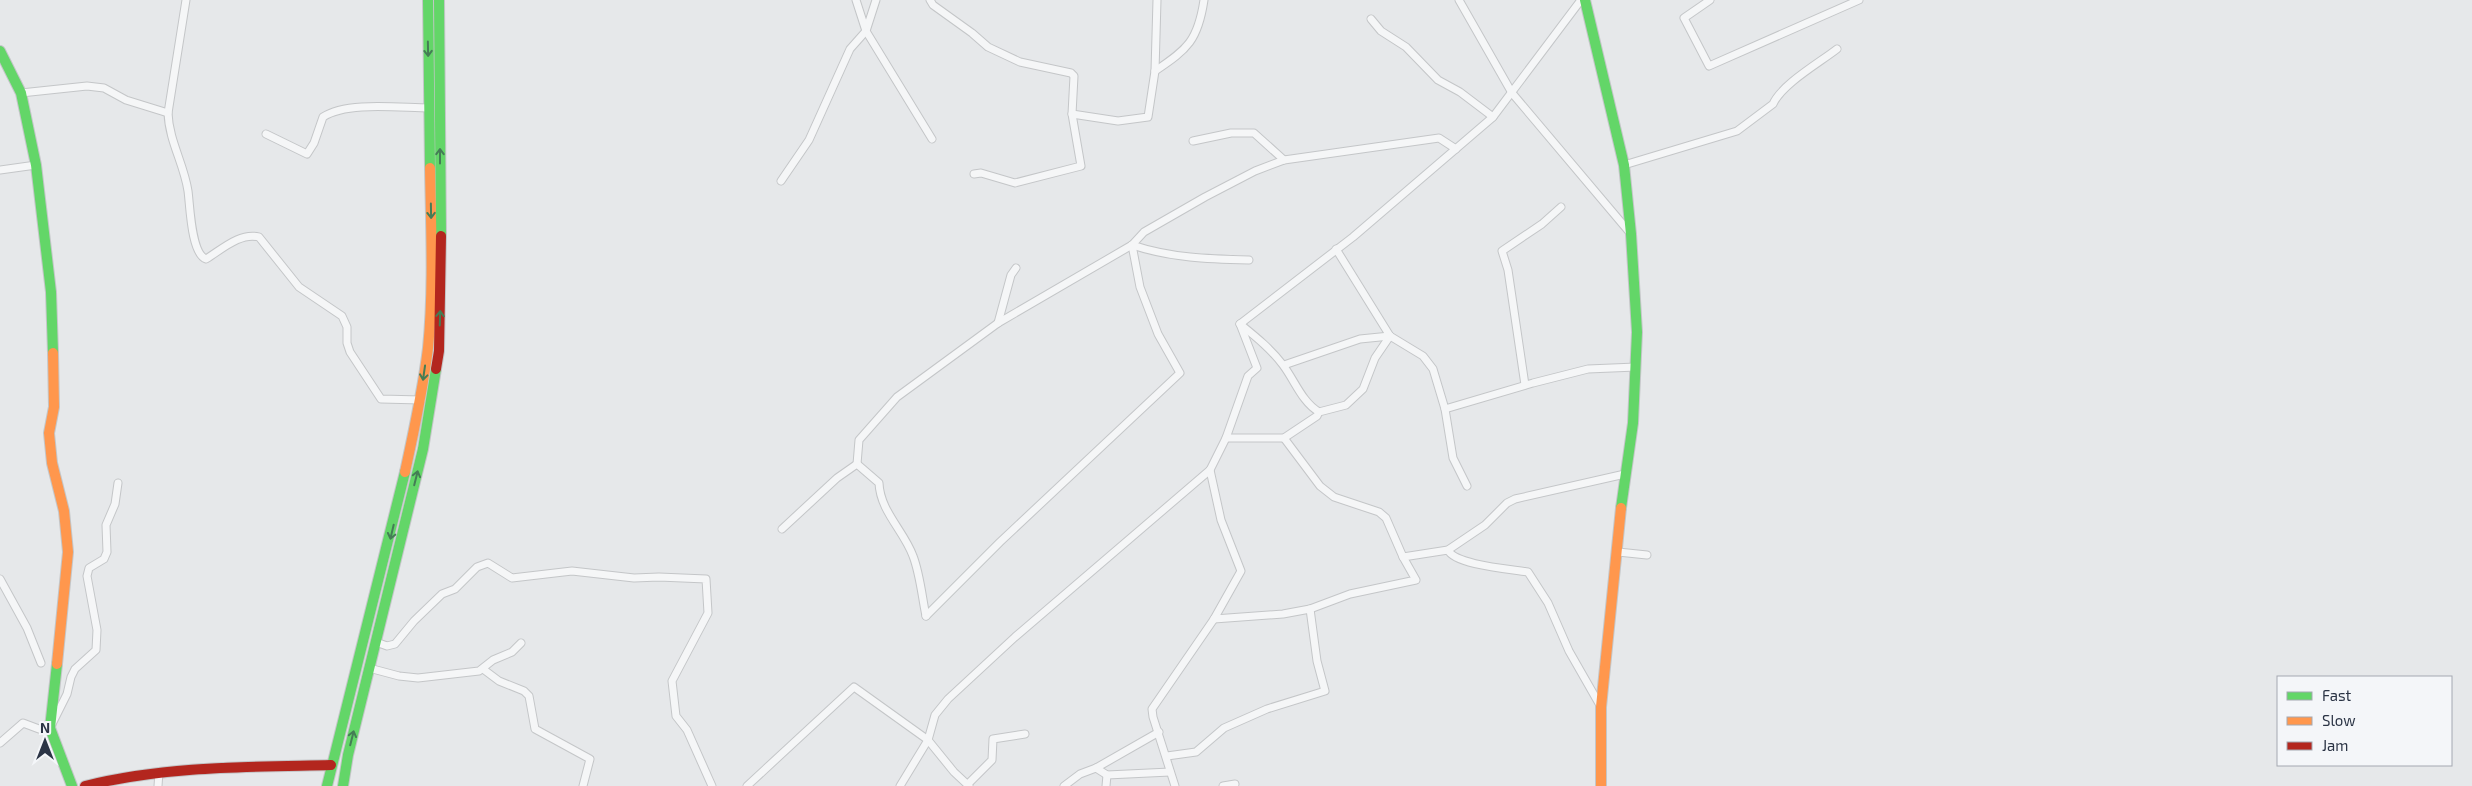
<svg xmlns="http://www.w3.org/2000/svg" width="2472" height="786" font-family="'Exo 2',sans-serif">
<rect width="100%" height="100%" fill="#e6e8ea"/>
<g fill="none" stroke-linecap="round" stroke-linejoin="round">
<!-- street casing -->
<g stroke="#c4c6c8" stroke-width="9">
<g id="street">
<path d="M186,0L168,113C169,141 184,164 188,191C190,205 191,254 206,259C221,250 240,232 259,237L299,287L342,316L347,327V343L350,352L381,399L421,400"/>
<path d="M856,0L866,31L932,139"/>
<path d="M930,0L933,5L972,33L988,47L1020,62L1071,73L1074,76L1072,114L1081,166L1015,183L981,173L974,174"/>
<path d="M1459,0L1512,93L1631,234"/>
<path d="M1710,0L1684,18L1709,66L1859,0"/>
<path d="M1371,19L1381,31L1406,47L1438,80L1460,92L1493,117"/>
<path d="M1155,71C1188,49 1198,40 1204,0"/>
<path d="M21,93L87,86L104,88L126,100L168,113"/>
<path d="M1072,114L1118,121L1148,117L1155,71L1157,0"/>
<path d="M266,134L307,154L314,143L323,117C347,101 401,108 429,108"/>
<path d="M1193,141L1231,133H1254L1284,160"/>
<path d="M1624,165L1737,131L1773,104C1782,84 1819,63 1837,49"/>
<path d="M0,170L36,165"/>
<path d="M781,181L809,140L850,49L866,31L876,0"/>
<path d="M1132,245C1171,258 1209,259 1249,260"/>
<path d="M1336,249L1390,336L1423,356L1433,369L1445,409L1453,458L1467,486"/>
<path d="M998,323L1011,275L1016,268"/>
<path d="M1240,324L1353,237L1493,117L1581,0"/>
<path d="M1240,324C1256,337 1271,349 1283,365C1295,381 1302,402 1319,412"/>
<path d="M1284,365L1360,339L1390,336"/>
<path d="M1525,385L1508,270L1502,251L1542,224L1561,207"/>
<path d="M1445,409L1533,383L1588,369L1636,367"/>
<path d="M1226,438H1284L1317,416L1319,412L1346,405L1363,389L1375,358L1390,336"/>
<path d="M857,464L859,440L897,397L998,323L1132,245L1144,232L1205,197L1255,171L1284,160L1439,138L1456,149"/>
<path d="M782,529L837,478L857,464L879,483C880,511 904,531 913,556C920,574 922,597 926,616"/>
<path d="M1448,550C1455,565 1510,569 1528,572L1548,603L1569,651L1601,707"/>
<path d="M1618,552L1647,555"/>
<path d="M1403,557L1448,550L1485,525L1507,503L1515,499L1625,474"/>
<path d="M0,579L27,628L41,663"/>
<path d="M926,616L1000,542L1180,373L1158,334L1140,287L1132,245"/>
<path d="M1214,619L1283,614L1310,609L1350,594L1416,580L1403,557L1386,518L1379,512L1334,497L1320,486L1284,438"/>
<path d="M376,642L387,646L395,644L414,621L442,594L455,589L477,567L488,563L512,578L572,571L634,578L659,577L706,579L708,613L672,681L676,716L687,730L712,786"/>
<path d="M369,668L399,676L418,678L479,671L493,660L512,652L521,643"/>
<path d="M483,669L499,681L524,691L529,696L535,729L590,759L583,786"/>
<path d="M0,743L23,723L39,729L50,728L67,694L71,677L75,669L96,650L97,630L87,576L89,568L104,559L107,552L106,525L115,504L118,483"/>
<path d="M1167,756L1196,752L1224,728L1267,709L1325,691L1317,661L1310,609"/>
<path d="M1096,768L1107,775L1170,772"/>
<path d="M968,784L992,760L993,739L1025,734"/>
<path d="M158,786L159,772"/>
<path d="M747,786L854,687L928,740L954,772L969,786"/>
<path d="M900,786L928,740L935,715L948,699L1015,637L1210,470L1226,438L1248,376L1257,368L1240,324"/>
<path d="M1064,786L1080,774L1096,768L1159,732"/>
<path d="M1106,786L1107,775"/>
<path d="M1175,786L1153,717L1152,709L1214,619L1241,571L1221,520L1210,470"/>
<path d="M1223,786L1235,784"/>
</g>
</g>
<!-- fast casing -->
<g stroke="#c4c6c8" stroke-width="12">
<g id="fast">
<path d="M428,0L430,168"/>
<path d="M439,0L441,236"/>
<path d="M1585,0L1624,165L1631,234L1637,332L1633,423L1621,508"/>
<path d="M0,51L21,93L36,165L51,292L53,353"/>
<path d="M57,664L50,728L72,786"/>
<path d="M327,786L405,472"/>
<path d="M343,786L348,755L423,449L436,369"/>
</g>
</g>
<!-- slow casing -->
<g stroke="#c4c6c8" stroke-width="12">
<g id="slow">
<path d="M53,353L54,407L49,433L52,463L64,511L68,552L57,664"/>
<path d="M405,472C414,431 423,390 428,348C434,288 431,228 430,168"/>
<path d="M1601,786V707L1621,508"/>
</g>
</g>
<!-- jam casing -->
<g stroke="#c4c6c8" stroke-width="12">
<g id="jam">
<path d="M436,369L439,351L441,236"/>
<path d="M85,786C166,766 248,767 331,765"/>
</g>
</g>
<!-- street -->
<use href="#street" stroke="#f5f6f7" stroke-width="7"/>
<!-- fast -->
<use href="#fast" stroke="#63d668" stroke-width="10"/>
<!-- slow -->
<use href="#slow" stroke="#ff974d" stroke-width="10"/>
<!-- jam -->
<use href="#jam" stroke="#b3261e" stroke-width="10"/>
</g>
<!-- one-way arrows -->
<defs><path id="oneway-shaft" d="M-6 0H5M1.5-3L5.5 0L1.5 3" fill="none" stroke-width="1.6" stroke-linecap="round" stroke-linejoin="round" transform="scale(1.25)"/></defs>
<g stroke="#447d55">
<use href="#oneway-shaft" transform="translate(428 49) rotate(89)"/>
<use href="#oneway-shaft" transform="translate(440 156) rotate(-90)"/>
<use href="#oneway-shaft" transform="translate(431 211) rotate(89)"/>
<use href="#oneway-shaft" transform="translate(440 318) rotate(-88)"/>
<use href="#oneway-shaft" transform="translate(424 373) rotate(98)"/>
<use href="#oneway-shaft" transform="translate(416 478) rotate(-76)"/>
<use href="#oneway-shaft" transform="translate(392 532) rotate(103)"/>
<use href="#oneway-shaft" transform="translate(352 738) rotate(-76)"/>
</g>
<!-- legend -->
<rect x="2277" y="676" width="175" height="90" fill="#f4f6f9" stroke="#a4a8b1"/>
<rect x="2287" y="692" width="25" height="8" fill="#63d668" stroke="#a4a8b1"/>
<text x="2322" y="701" font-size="15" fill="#2b3445">Fast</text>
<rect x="2287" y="717" width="25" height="8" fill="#ff974d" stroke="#a4a8b1"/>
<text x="2322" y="726" font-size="15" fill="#2b3445">Slow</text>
<rect x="2287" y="742" width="25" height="8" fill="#b3261e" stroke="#a4a8b1"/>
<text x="2322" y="751" font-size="15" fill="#2b3445">Jam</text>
<!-- north arrow -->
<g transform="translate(45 741)" stroke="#f4f6f9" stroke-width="4" paint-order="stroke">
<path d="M0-4L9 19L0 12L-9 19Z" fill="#2b3445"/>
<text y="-8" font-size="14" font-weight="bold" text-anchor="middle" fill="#2b3445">N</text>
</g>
</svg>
